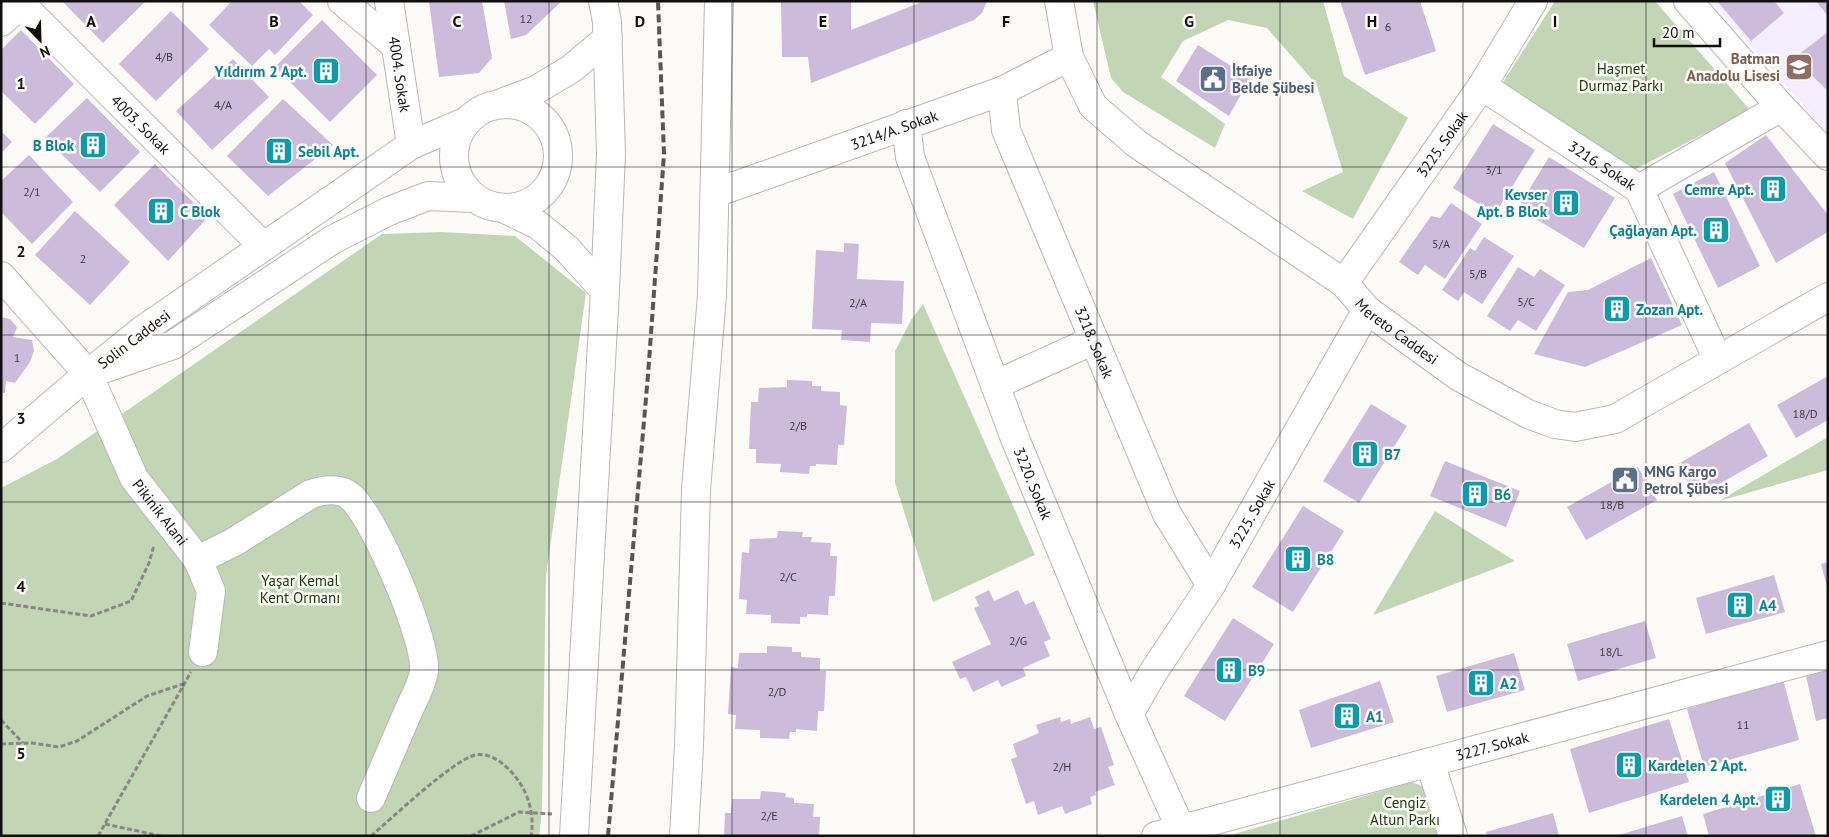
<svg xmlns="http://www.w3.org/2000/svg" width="1829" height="837" font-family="'PT Sans',sans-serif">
<rect width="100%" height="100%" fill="#fdfbf8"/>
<!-- education -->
<path fill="#f5eeff" d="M1712,1H1828V133Z"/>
<!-- green -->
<g fill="#c2d5b5">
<path d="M1093,1H1323L1344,76L1408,118L1353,219L1302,191L1343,172L1317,85L1267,28L1228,20L1183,41L1161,77L1225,124L1215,148L1123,92L1111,78Z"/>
<path d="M1555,1H1655L1750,110L1632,171L1498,90Z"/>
<path d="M441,232L515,236L586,293L546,576L542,812L539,836H1V488L57,459L382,234Z"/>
<path d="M923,304L1035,555L933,602L895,483V351L911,320Z"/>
<path d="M1828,437V470L1719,501Z"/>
<path d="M1435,511L1515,561L1373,615Z"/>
<path d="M1412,782L1426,788L1440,836H1228Z"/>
</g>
<!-- building -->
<g fill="#cdbbdb">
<path d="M62,1H146L103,43Z"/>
<path d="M232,1H299L313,15L275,55L269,49L252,66L209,25Z"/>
<path d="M429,1H482L492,58L479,73L439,77Z"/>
<path d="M504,1H562L526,35L511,39Z"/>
<path d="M781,1H851V30L924,1H987L982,13L974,20L811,83L808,57H782Z"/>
<path d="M1340,1H1420L1436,51L1365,75Z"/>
<path d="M1717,1H1774L1784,13L1751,41Z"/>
<path d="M1816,1H1828V16Z"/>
<path d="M171,11L209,49L156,101L119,64Z"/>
<path d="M322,20L377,75L330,122L275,67Z"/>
<path d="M21,30L74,84L35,124L1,91V50Z"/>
<path d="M1828,32V91L1794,58Z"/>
<path d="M1198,45L1250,78L1229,116L1176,81Z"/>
<path d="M233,59L269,97L212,150L176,111Z"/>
<path d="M87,98L140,152L100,192L45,138Z"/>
<path d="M283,99L333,145L268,196L227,156Z"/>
<path d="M1493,124L1535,150L1495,214L1453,188Z"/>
<path d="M1,131L12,142L1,153Z"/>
<path d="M1766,135L1828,215V232L1776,263L1725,163Z"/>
<path d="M29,155L73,202L32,244L1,212V181Z"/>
<path d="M1549,157L1615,198L1584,248L1518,208Z"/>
<path d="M155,164L208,217L168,261L114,205Z"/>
<path d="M1714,172L1760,266L1718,288L1673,194Z"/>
<path d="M1451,203L1482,224L1445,279L1425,265L1418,275L1399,262L1431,216L1440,218Z"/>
<path d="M75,211L130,262L90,305L35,255Z"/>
<path d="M1484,237L1514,256L1482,304L1464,292L1458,301L1442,290L1470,248L1475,251Z"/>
<path d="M844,243L859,244L857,279L904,281L902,324L871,323L870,342L841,340L842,330L812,329L816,250L844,252Z"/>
<path d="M1651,258L1682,325L1585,367L1534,354L1568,292L1588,290Z"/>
<path d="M1518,267L1534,277L1540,269L1565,285L1536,331L1518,320L1510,331L1487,316Z"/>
<path d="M1,317L10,319L17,327L13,337L32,340L34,351L30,362L15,383L6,381L5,393H1Z"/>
<path d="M1828,376V420L1796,438L1777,405Z"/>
<path d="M787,380L812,381V386H821V391L840,392V405L847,406L844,445H838L837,465L816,464V466H810L809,474L780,472L781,464L756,463V449H749L751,402H758L759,388L787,387Z"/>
<path d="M1371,404L1407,426L1359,503L1323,481Z"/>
<path d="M1749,423L1768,456L1697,497L1678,464Z"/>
<path d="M1445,461L1520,491L1506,527L1430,496Z"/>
<path d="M1638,467L1657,500L1586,540L1567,507Z"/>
<path d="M1303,506L1344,531L1293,612L1252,587Z"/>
<path d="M778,531L803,532L802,537H812L811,542L831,543L830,556H837L835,596H829L828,615L807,614V617H800V624L771,623V615L746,614L747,600L739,599L742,552L749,553L750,539L777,538Z"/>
<path d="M1828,562V587H1827L1821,564Z"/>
<path d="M1774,575L1785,612L1706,634L1696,598Z"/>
<path d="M989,590L994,601L1018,590L1025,605L1034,601L1051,639L1044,642L1050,656L1023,668L1026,676L1001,687L998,680L973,692L966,677L960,679L952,662L991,644L974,608L979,606L975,597Z"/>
<path d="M1233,618L1274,644L1225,721L1184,696Z"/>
<path d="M1645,621L1656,658L1578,681L1567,644Z"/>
<path d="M767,646L792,647V652H801V657L820,658V671H826L824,711H818L817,731L796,729V732H790L789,739L760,738V730L735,729L736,715L728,714L731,667L738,668L739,653H767Z"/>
<path d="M1514,653L1525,690L1447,712L1436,676Z"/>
<path d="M1828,669V718L1816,721L1806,676Z"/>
<path d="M1783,679L1799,740L1704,767L1687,709Z"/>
<path d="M1380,681L1394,722L1311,748L1299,710Z"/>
<path d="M1060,717L1061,722L1070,719L1071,724L1090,717L1094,729L1101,727L1114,765L1108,767L1115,785L1095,792L1096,795L1090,797L1092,804L1065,814L1062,806L1038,815L1034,801L1026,804L1011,759L1017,757L1013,744L1039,733L1036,725Z"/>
<path d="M1669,719L1689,782L1589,813L1570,749Z"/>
<path d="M1800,784L1816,836H1709L1703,814Z"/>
<path d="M761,791L786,793L785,797L794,798V803L814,804L813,817H820L819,836H724L725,813H731L732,799H760Z"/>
<path d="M1553,813L1559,836H1487L1486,832Z"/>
<path d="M1682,816L1688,836H1619V835Z"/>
</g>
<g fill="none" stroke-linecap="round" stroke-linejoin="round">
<!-- minor casing -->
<g stroke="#b9b7b5" stroke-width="30">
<g id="minor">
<path id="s1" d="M18,1L263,246"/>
<path d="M342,1L396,46"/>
<path id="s2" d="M389,1L411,145"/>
<path id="s3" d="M1059,1L1069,57L1093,106L1137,144L1344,283L1367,310L1458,376L1528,414L1555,424L1575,427L1615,419L1828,297"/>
<path d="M1688,1L1781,107L1828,156"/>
<path d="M1,22L25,1"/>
<path id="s4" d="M1482,86L1639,189L1718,360"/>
<path id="s5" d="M1002,91L1006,130L1167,514L1211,585"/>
<circle cx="506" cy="156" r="52"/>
<path d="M499,104L536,90L571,69L608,38"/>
<path d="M467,121L411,145L144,329L88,374L173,345L332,240L389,211L428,196L473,198"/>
<path id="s6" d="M906,124L910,157L1016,441L1129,714L1184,836"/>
<path d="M1639,189L1781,107"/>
<path id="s7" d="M715,193L1002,91L1069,57"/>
<path d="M505,209L538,225L566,248L605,291"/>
<path id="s8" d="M1,276L88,374L134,478L198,560L211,591L203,652"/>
<path id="s9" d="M1344,283L1482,86L1533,1"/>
<path d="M995,385L1094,340"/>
<path d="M1,448L88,374"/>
<path d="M198,560L234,542L311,494C323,490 341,487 351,497C375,518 427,640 424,671C422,686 413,700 407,714C395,742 383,770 371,798"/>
<path id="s10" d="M1129,714L1154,671L1211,585L1367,310"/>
<path d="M1430,762L1453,836"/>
<path d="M574,836L605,291L611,154L607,22L603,1"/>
<path d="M684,836L689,746L696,490L712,295L719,1"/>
<path id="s11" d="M1156,836L1828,655"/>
</g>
</g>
<!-- path -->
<g stroke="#888785" stroke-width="3" stroke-dasharray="5 2.5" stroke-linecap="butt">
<path d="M1,603L91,616L131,601L149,563L154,545"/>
<path d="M1,720L23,743"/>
<path d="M1,744L32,743L59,747L77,741L147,696L183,684"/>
<path d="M105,824L161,836"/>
<path d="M98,836L191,672"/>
<path d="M371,836C391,819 452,761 475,755C490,752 505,764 514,775C528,791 535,815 531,836"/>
<path d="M471,836L519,812L552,814"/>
</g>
<!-- minor -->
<use href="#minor" stroke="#fff" stroke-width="28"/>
<!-- rail -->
<path stroke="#585655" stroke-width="4" stroke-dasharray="8 4" stroke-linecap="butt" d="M608,836L648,375L664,154L658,1"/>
</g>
<!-- grid -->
<path fill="none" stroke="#100f0e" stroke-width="1" stroke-opacity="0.55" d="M183,1V836M366,1V836M549,1V836M732,1V836M914,1V836M1097,1V836M1280,1V836M1463,1V836M1646,1V836M1,167H1828M1,335H1828M1,502H1828M1,670H1828"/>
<!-- icons -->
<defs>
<g id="school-square" transform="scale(1.4375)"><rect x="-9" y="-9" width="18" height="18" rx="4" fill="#8d6e63" stroke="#fdfbf8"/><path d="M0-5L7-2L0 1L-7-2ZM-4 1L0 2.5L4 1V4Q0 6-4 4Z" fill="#fff"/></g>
<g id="building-square" transform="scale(1.4375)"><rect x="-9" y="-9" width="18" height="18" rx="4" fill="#0f9aa8" stroke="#fdfbf8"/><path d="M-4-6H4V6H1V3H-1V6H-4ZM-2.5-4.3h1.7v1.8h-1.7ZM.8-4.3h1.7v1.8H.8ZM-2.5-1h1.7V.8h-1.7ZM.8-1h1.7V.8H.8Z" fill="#fff"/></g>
<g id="civic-square" transform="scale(1.4375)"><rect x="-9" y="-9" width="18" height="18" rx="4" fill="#5c6f8a" stroke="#fdfbf8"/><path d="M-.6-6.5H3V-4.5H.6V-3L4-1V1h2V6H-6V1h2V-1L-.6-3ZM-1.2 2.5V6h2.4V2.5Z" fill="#fff"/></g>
</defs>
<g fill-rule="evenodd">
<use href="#school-square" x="1799" y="67"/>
<use href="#building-square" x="326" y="71"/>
<use href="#civic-square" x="1213" y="79"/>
<use href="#building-square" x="93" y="145"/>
<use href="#building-square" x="279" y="151"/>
<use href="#building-square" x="1773" y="189"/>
<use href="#building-square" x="1566" y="203"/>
<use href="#building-square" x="161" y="211"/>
<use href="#building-square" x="1716" y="230"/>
<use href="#building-square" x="1617" y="309"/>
<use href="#building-square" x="1365" y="454"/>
<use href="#civic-square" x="1625" y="480"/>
<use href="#building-square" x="1475" y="494"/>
<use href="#building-square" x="1298" y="559"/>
<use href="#building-square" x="1740" y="605"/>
<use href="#building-square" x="1229" y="670"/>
<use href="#building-square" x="1481" y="683"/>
<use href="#building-square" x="1347" y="716"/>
<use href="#building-square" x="1629" y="765"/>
<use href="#building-square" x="1778" y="799"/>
</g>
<g text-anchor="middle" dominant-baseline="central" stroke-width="5" stroke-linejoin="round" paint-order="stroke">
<!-- number labels -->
<g font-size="12" fill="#3f3a41">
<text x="526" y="18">12</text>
<text x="1388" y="26">6</text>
<text x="164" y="56">4/B</text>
<text x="223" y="104">4/A</text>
<text x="1494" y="169">3/1</text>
<text x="32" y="191">2/1</text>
<text x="1441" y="243">5/A</text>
<text x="83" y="258">2</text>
<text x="1478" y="273">5/B</text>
<text x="1526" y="301">5/C</text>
<text x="858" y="302">2/A</text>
<text x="17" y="357">1</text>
<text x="1805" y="413">18/D</text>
<text x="798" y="425">2/B</text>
<text x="1612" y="504">18/B</text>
<text x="788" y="576">2/C</text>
<text x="1018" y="640">2/G</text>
<text x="1611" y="651">18/L</text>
<text x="777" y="691">2/D</text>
<text x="1743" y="724">11</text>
<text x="1062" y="766">2/H</text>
<text x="769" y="815">2/E</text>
</g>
<!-- education labels -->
<g font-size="15" font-weight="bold" fill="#785e54" stroke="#fdfbf8" text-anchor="end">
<text x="1780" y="58">Batman<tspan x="1780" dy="17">Anadolu Lisesi</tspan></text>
</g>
<!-- park labels -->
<g font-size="15" fill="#223a09" stroke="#fdfbf8">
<text x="1621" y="68">Haşmet<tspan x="1621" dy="17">Durmaz Parkı</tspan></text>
<text x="300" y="580">Yaşar Kemal<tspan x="300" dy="17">Kent Ormanı</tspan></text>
<text x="1405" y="802">Cengiz<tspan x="1405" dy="17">Altun Parkı</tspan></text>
</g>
<!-- service labels -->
<g font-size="15" font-weight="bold" fill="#4e5e75" stroke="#fdfbf8" text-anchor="start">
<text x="1232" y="70">İtfaiye<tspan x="1232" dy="17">Belde Şübesi</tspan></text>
<text x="1644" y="471">MNG Kargo<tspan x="1644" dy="17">Petrol Şübesi</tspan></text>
</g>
<!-- culture labels -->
<g font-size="15" font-weight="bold" fill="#0d838f" stroke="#fdfbf8" text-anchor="start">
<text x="307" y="71" text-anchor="end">Yıldırım 2 Apt.</text>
<text x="74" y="145" text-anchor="end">B Blok</text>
<text x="298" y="151">Sebil Apt.</text>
<text x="1754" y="189" text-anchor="end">Cemre Apt.</text>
<text x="1547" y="194" text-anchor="end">Kevser<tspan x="1547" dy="17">Apt. B Blok</tspan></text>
<text x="180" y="211">C Blok</text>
<text x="1697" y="230" text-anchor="end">Çağlayan Apt.</text>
<text x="1636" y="309">Zozan Apt.</text>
<text x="1384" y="454">B7</text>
<text x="1494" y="494">B6</text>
<text x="1317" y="559">B8</text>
<text x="1759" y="605">A4</text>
<text x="1248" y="670">B9</text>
<text x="1500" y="683">A2</text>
<text x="1366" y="716">A1</text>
<text x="1648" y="765">Kardelen 2 Apt.</text>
<text x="1759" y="799" text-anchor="end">Kardelen 4 Apt.</text>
</g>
<!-- street labels -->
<g font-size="15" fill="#100f0e" stroke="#fdfbf8">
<text stroke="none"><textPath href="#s2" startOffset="74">4004. Sokak</textPath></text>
<text stroke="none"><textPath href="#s1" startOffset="174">4003. Sokak</textPath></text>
<text stroke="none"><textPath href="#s7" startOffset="190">3214/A. Sokak</textPath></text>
<text stroke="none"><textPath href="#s9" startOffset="170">3225. Sokak</textPath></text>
<text stroke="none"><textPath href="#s4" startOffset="144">3216. Sokak</textPath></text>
<text stroke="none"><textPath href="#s3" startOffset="491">Mereto Caddesi</textPath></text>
<text transform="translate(134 339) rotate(-37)">Solin Caddesi</text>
<text stroke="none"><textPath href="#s5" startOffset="269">3218. Sokak</textPath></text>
<text stroke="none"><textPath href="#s6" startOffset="382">3220. Sokak</textPath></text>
<text stroke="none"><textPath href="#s8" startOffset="288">Pikinik Alani</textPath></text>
<text stroke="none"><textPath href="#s10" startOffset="235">3225. Sokak</textPath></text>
<text stroke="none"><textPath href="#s11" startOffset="348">3227. Sokak</textPath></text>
</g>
</g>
<g font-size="16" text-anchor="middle" font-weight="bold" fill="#100f0e" stroke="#fdfbf8" stroke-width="5" stroke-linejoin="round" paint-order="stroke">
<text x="91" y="27">A</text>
<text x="274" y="27">B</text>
<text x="457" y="27">C</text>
<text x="640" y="27">D</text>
<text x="823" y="27">E</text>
<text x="1006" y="27">F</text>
<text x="1189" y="27">G</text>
<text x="1372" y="27">H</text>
<text x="1555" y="27">I</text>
<text x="21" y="89">1</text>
<text x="21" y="257">2</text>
<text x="21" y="424">3</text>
<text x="21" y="592">4</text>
<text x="21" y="759">5</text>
</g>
<!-- border -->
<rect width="1829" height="837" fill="none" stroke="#100f0e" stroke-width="5"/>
<!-- north arrow -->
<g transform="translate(40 40) rotate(157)" stroke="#fdfbf8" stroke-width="4" paint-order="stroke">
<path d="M0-4L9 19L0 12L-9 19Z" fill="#100f0e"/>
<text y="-8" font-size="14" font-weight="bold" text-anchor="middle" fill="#100f0e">N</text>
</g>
<!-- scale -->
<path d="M1654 38v8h66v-8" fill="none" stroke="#100f0e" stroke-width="2.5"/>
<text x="1662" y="38" font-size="15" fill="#100f0e" stroke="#fdfbf8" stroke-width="4" paint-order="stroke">20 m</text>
</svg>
